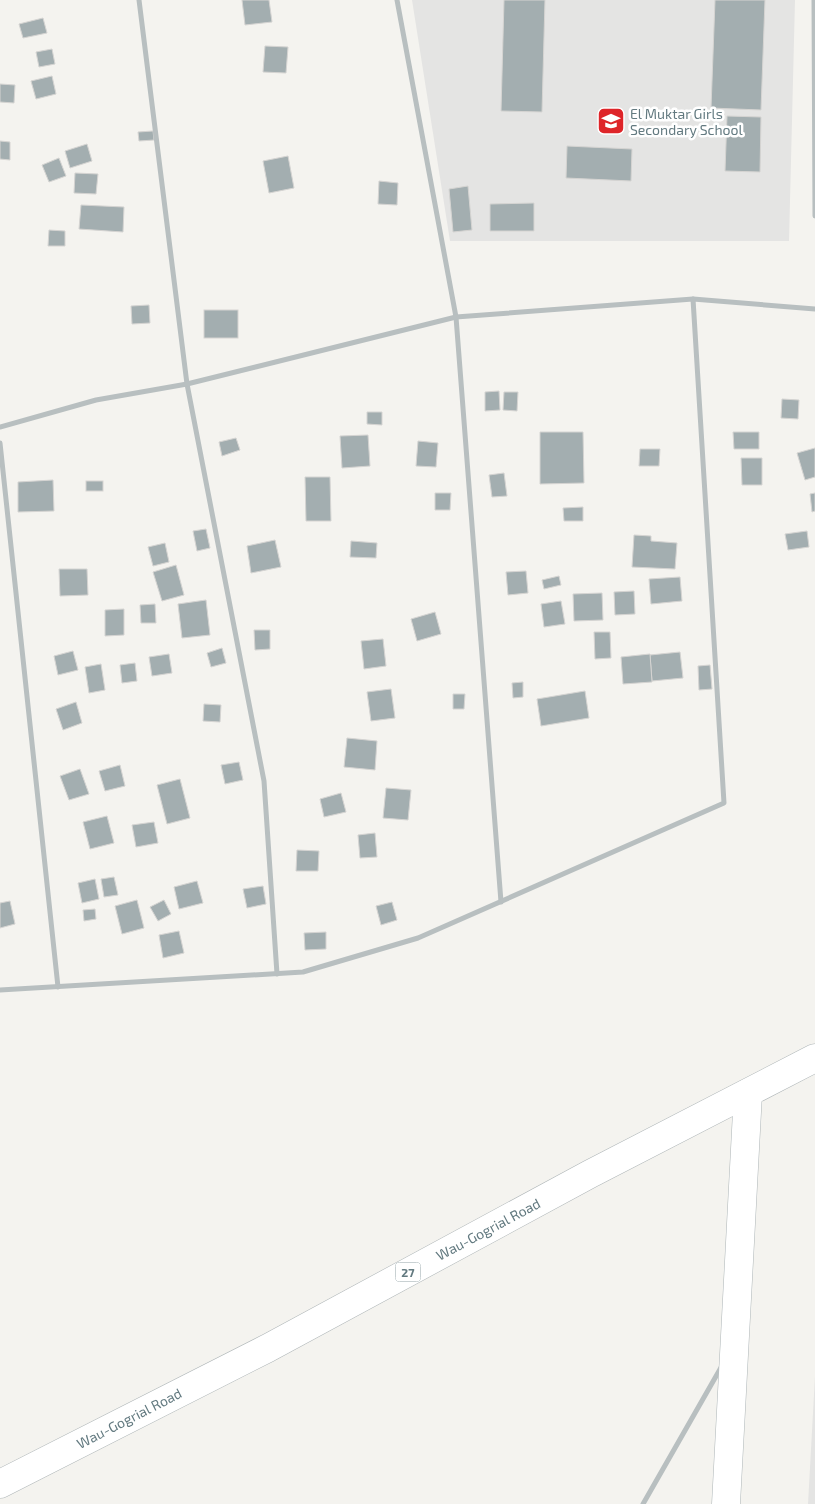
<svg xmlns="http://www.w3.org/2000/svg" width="815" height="1504" font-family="'Exo 2',sans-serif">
<rect width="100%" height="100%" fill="#f4f3ef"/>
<!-- built -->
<g fill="#e4e4e3">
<path d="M412,0H795L789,241H450Z"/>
<path d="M815,1376V1504H808Z"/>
</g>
<!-- building -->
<g fill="#a3aeb0" stroke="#d5d4d2">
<path d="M242,0H269L272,22L245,25Z"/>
<path d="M504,0H545L542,112L501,111Z"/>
<path d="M715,0H765L761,110L711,108Z"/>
<path d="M43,18L47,33L23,38L19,24Z"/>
<path d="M265,46L288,47L286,73L263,72Z"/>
<path d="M52,49L55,64L39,67L36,52Z"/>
<path d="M52,76L56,94L36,99L31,81Z"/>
<path d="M0,84L15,85L14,103L0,102Z"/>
<path d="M727,116L761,117L760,172L725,171Z"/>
<path d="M153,131L154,140L139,141L138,132Z"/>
<path d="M0,141L10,142V160L0,159Z"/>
<path d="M87,144L92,161L70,168L65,151Z"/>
<path d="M567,146L632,149L631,181L566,178Z"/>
<path d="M288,156L294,188L269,193L263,161Z"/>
<path d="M59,158L66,176L49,182L42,165Z"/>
<path d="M75,173L98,174L96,194L74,193Z"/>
<path d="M379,181L398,183L397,205L378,204Z"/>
<path d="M468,186L472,230L453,232L449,189Z"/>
<path d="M534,203V231H490V204Z"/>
<path d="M81,205L124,207L123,232L79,229Z"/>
<path d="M49,230L65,231V246H48Z"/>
<path d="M149,305L150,323L132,324L131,306Z"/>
<rect x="204" y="310" width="34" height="28"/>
<path d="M499,391L500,410L485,411V392Z"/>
<path d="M504,392H518L517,411L503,410Z"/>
<path d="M782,399L799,400L798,419L781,418Z"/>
<path d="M367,412H382V425L367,424Z"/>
<path d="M540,432H583L584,483L540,484Z"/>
<path d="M733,432H759V449H734Z"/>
<path d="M368,435L370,466L342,468L340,436Z"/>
<path d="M236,438L240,450L222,456L219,442Z"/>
<path d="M418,441L438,443L436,467L416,466Z"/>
<path d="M815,448V477L805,480L797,453Z"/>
<path d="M640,449H660L659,466H639Z"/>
<path d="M741,458H762V485H742Z"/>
<path d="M504,473L507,496L492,497L489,475Z"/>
<path d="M305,477H330L331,521H306Z"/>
<path d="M53,480L54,511L18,512V482Z"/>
<rect x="86" y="481" width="17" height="10"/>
<path d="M435,493H451L450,510H435Z"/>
<path d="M815,493V511L812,512L810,494Z"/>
<path d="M583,507V521H564L563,508Z"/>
<path d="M206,529L210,548L197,551L193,531Z"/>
<path d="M807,531L809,547L788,550L785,534Z"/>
<path d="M634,535L651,536V541L677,543L675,569L632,567Z"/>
<path d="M275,540L281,567L251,573L247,546Z"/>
<path d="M351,541L377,543L376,558L350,557Z"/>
<path d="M165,543L169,562L153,566L148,547Z"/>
<path d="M176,565L184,595L162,601L153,572Z"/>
<path d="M59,569H87L88,595L60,596Z"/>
<path d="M526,571L528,593L508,595L506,572Z"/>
<path d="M559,576L561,585L544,589L542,580Z"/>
<path d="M680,577L682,601L651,604L649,579Z"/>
<path d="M634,591L635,614L615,615L614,592Z"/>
<path d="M602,593L603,620L574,621L573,594Z"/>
<path d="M206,600L210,635L182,638L178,604Z"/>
<path d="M561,601L565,624L544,627L541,604Z"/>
<path d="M155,604L156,623H141L140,605Z"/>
<path d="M124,609V635L105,636V610Z"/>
<path d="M435,612L441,634L417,641L411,619Z"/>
<path d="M254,630H270V649L255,650Z"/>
<path d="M594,632H610L611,658L595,659Z"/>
<path d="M383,639L386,666L364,669L361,641Z"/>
<path d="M222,648L226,663L211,667L207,653Z"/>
<path d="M73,651L78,670L58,675L54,656Z"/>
<path d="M680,652L683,678L652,681L650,655Z"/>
<path d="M169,654L172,673L152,676L149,657Z"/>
<path d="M650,654L652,682L623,684L621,657Z"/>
<path d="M135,663L137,681L122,683L120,665Z"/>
<path d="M101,664L105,690L89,693L85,667Z"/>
<path d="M710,665L712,689L699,690L698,666Z"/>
<path d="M523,682V697L513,698L512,683Z"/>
<path d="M391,689L395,718L371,721L367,692Z"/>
<path d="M585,691L589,718L541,726L537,699Z"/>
<path d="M453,694H465L464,709H453Z"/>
<path d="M76,702L82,723L63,730L56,709Z"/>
<path d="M204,704L221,705L220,722L203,721Z"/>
<path d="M347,738L377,741L375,770L344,767Z"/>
<path d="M239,762L243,780L225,784L221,765Z"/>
<path d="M120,765L125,786L105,791L99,771Z"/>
<path d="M80,769L89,794L69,800L60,776Z"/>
<path d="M180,779L190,818L167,824L157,785Z"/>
<path d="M386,788L411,790L408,820L383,818Z"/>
<path d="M341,793L346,812L324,817L320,799Z"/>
<path d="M107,816L114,843L90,849L83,822Z"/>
<path d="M154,822L158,843L136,847L132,825Z"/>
<path d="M375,833L377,857L360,858L358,835Z"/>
<path d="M297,850L319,851L318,871H296Z"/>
<path d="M114,877L118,895L104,897L101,879Z"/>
<path d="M95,879L99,899L82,903L78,883Z"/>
<path d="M197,881L203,903L179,909L174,887Z"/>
<path d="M263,886L266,904L247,908L243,889Z"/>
<path d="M137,900L144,928L122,934L115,906Z"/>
<path d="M164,900L171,914L158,921L150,907Z"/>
<path d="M10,901L15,924L0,928V903Z"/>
<path d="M392,902L397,920L381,925L376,906Z"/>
<path d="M95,909L96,919L84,921L83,910Z"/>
<path d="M179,931L184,953L163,958L159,935Z"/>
<path d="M326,932V949L305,950L304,933Z"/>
</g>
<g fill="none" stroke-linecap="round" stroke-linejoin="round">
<!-- secondary casing -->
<g stroke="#adb5b7" stroke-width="29">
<path id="secondary" d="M726,1504L748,1093"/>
</g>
<!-- primary casing -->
<g stroke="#aeb5b7" stroke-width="29">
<path id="primary" d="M0,1484L268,1348L590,1174L815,1058"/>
</g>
<!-- street -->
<g stroke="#b8bfc0" stroke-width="5">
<path d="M139,0L187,384L264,781L277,974"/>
<path d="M397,0L456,317L501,902"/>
<path d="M814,0L815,216"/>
<path d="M0,427L96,400L187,384L456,317L693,299L815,309"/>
<path d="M0,443L58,987"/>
<path d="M0,990L303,972L418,938L724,803L693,299"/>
<path d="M643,1504L723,1364"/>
</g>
<!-- secondary -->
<use href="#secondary" stroke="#fff" stroke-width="28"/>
<!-- primary -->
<use href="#primary" stroke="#fff" stroke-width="28"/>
</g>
<!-- icons -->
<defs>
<g id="school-square" transform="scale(1.4375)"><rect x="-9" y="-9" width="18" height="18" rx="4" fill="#de2529" stroke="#fff"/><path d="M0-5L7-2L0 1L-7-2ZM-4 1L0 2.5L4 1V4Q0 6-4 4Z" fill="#fff"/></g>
</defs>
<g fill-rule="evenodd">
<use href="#school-square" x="611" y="121"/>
</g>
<g text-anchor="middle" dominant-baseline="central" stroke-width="5" stroke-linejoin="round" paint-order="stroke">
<!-- shield labels -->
<rect fill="#fff" stroke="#92a2a6" stroke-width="1" x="395.5" y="1262.5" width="25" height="19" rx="4"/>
<g font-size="12" font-weight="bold" fill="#637a80">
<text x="408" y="1272">27</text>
</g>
<!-- poi labels -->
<g font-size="14" fill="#637a80" stroke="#fff" text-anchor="start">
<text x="630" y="113">El Muktar Girls<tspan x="630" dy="16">Secondary School</tspan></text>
</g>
<!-- street labels -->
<g font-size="14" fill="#637a80" stroke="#fff">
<text transform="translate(488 1229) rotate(-28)">Wau-Gogrial Road</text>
<text transform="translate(129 1418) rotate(-27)">Wau-Gogrial Road</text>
</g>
</g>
</svg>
